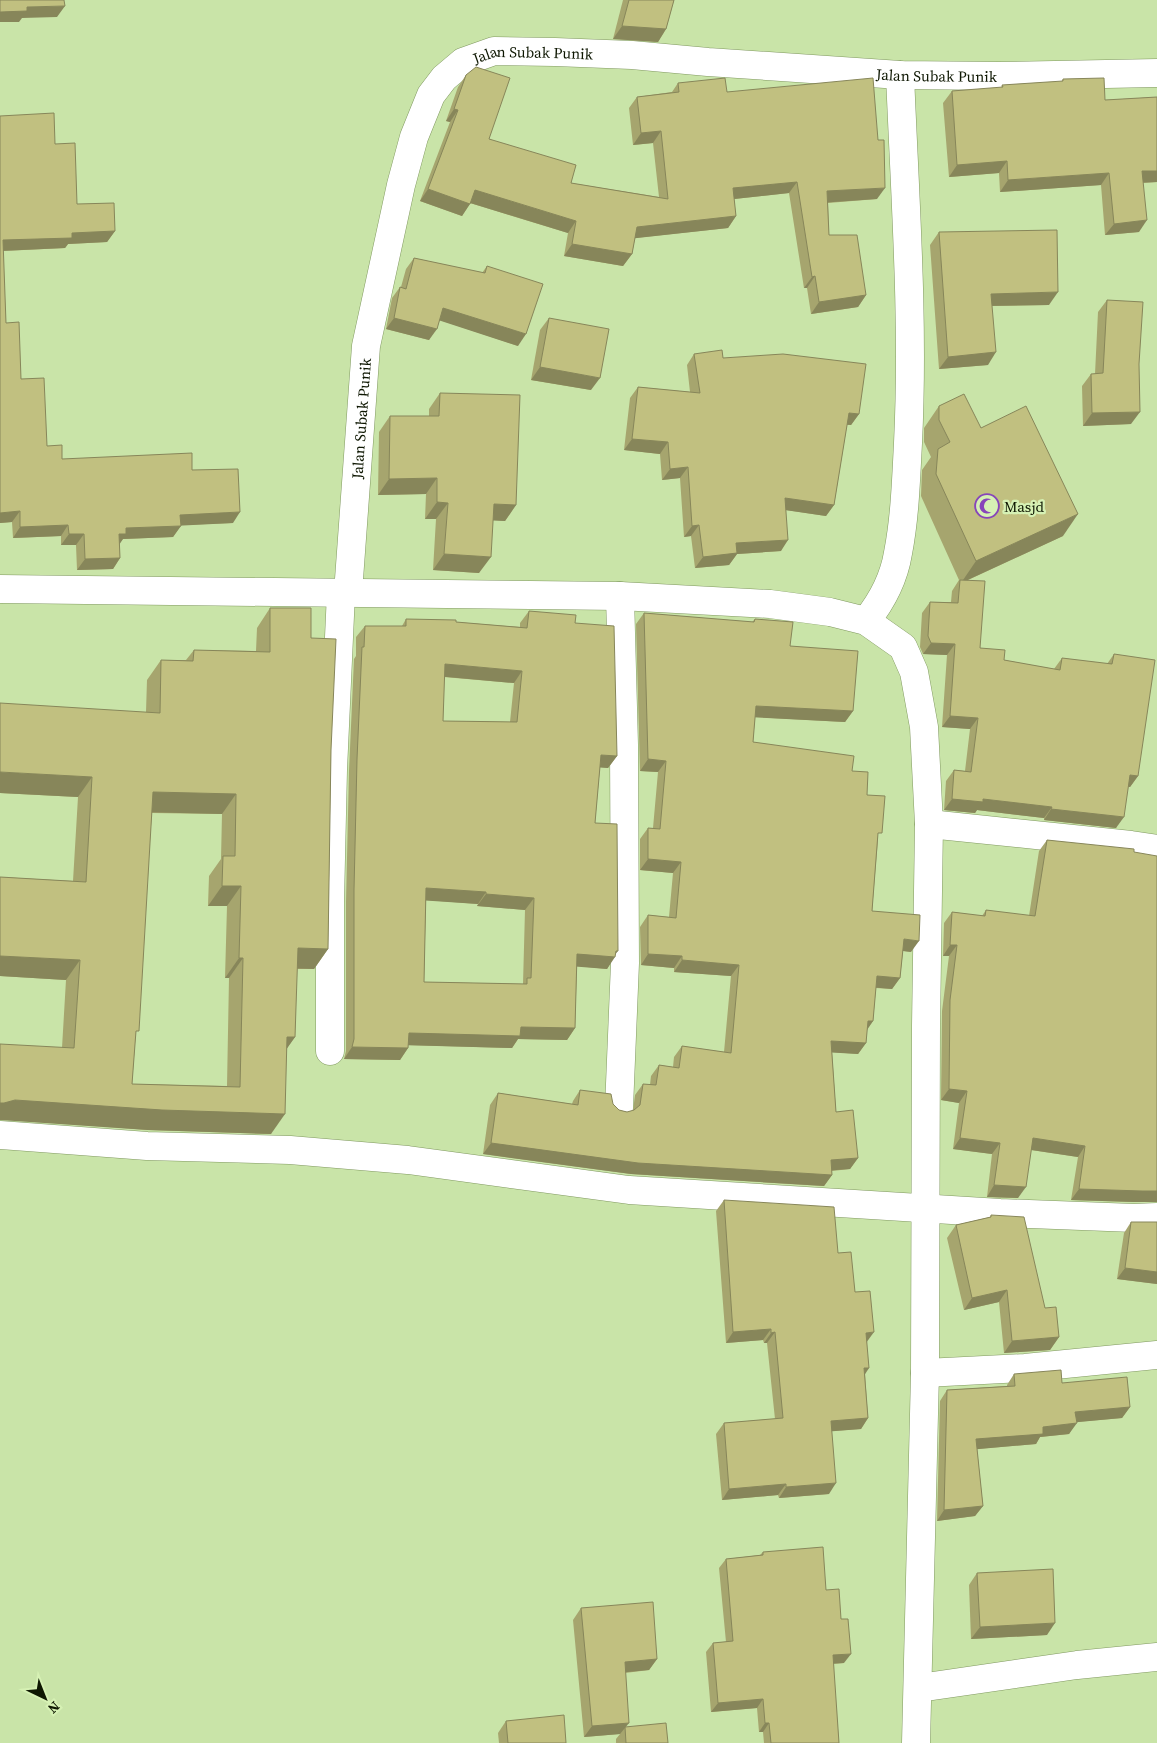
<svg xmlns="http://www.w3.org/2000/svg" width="1157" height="1743" font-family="'Source Serif 4',serif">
<rect width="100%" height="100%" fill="#c9e4a8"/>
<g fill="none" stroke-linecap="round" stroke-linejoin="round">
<!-- minor casing -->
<g stroke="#809960" stroke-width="29">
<g id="minor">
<path id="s1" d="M348,593L366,346L401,185L414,137L431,95L444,78L463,62L494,51L555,52L632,55L708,62L900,75L999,76L1157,73"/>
<path d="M866,621C882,601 894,578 898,553C905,517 906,480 908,443C914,321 905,198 900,75"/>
<path d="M929,824L1131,845L1157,849"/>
<path d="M330,1051V902L333,770L341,593"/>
<path d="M619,1108L625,963L624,745L620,596"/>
<path d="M0,1135L147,1146L290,1150L408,1160L629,1190L1000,1213L1134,1218L1157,1217"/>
<path d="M925,1373L1025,1368L1157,1355"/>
<path d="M919,1688L1077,1665L1157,1657"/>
</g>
</g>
<!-- tertiary casing -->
<g stroke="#809960" stroke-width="29">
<path id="tertiary" d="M0,589L620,596L770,604L830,612L866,621L903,647L914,672L924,727L929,824L926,1026L925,1373L916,1743"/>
</g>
<!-- minor -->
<use href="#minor" stroke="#fff" stroke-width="28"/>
<!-- tertiary -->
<use href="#tertiary" stroke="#fff" stroke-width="28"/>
</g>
<!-- wall -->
<g fill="#a6a56e" fill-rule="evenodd">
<path d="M623,0H674L666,29L658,42L613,39Z"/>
<path d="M466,75L489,139L571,183L659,197L653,143L633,145L629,108L637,97L672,92L678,83L727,92L877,199L828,203L829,235L866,295L858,307L811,314L807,288H804L789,193L734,199L736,216L728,228L635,238L632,254L623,266L564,256L568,233L470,203L462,216L420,201L450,122L446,121L458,87Z"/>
<path d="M1063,79L1105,100L1157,97V182L1143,183L1139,232L1105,235L1101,185L1000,192L999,173L949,177L943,103L952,91L1001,88L1002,85L1061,82Z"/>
<path d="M0,116L55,144L77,204L115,231L107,242L68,244L65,248L3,251L6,323L21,379L47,446L62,459L192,470L233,523L181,525L173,537L123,539L119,543L120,558L113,569L77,570L76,545H61V536L13,538L12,522L0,523Z"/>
<path d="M939,232L1049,305L992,306L988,365L939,369L930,245Z"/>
<path d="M414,258L482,273L487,266L518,346L440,320L429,340L386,329L392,298L400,287H401L406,269Z"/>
<path d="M1107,300L1131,424L1083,426L1082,386L1091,374H1095L1098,312Z"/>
<path d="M549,318L591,390L531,380L540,330Z"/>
<path d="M694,354L723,358L859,414L851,425H847L834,505L826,516L786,510L781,551L737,554L729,565L695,568L691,536L684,537L680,478L662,480L660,454L624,450L630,398L638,387L690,392L687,365Z"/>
<path d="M440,393L516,505L505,521L493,520L479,573L433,570L436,519H425L426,494L378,495L379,432L390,416H429V409Z"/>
<path d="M939,406L981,428L1063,536L968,580L980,648L1004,660L1054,669L1062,658L1107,664L1114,654L1138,776L1130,787H1128L1116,828L1044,820V818L977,810L975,813L944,810L946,781L954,770L965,771L970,729L942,727L947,655L923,654L920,647L922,613L930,602H951L952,591L959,580L921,496L922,470L931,457L924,442V428Z"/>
<path d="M270,608L311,638L331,750L328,949L314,969H297L295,1037L287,1048L271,1134L148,1130L1,1119L62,1048L66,980L0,976V877L73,881L78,797L0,793L146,712L147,680L161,660H186L194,650L256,651L257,628ZM152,813L222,814L221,859L209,876L208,906H227L225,978H229L227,1086L132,1084Z"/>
<path d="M529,611L575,623L617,756L608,768L600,767L595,823L615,954L607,969L577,966L575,1028L567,1040L518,1039L512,1048L408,1045V1048L400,1060L344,1059L346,1051V902L349,771L354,659L356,656V637L365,626H402L406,619L456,622L520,627V623ZM444,677L514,683L510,722L443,721ZM426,900L478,904L477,906L525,910L523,984L424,982Z"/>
<path d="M644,613L752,622L755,619L790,646L853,711L845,722L755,717L753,742L852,771L867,795L878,839L872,911L911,952L903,951L900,978L892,989L876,988L873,1021L867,1029L866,1043L858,1054L832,1052L836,1112L858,1158L850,1169L832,1171V1175L824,1186L631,1174L483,1154L490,1105L498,1093L572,1104L573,1101L580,1090L613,1104L619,1110L627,1112L633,1111L635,1095L643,1084L650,1085L651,1076L659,1065L673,1067L674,1057L682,1046L724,1052L731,976L674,972V968L641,965L640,927L648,915L669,917L673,873L640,870V839L648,828H653L658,772L640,771L636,624Z"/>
<path d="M1047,840L1134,852L1157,1202H1134L1071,1200L1078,1157L1031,1150L1018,1198L987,1197L992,1154L953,1149L959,1103L941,1100L942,1011L949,956H943L944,923L952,912L982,916L986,910L1029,916L1039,851Z"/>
<path d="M724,1200L838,1253L855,1292L867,1342L865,1374L868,1418L861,1429L832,1431L829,1494L779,1498L778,1495L722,1500L716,1434L724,1423L775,1419L767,1343H764L763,1340L726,1343L716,1211Z"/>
<path d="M991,1215L1045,1308L1059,1337L1050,1350L1004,1353L999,1302L964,1310L947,1238L956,1225L990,1217Z"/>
<path d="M1131,1222H1157V1284L1117,1279L1124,1233Z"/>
<path d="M1014,1374L1062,1383L1130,1407L1122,1418L1076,1422L1069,1434L1040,1437L1036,1444L977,1449L983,1506L975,1516L937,1521L940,1401L947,1390L1007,1386V1385Z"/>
<path d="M763,1552L826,1590L844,1663L833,1664L839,1743H764L763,1732H759L757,1708L711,1712L706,1652L713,1643L726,1642L719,1568L726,1559L760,1555Z"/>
<path d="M977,1573L1047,1635L971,1639L969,1585Z"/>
<path d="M581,1608L657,1659L649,1670L625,1673L626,1727L668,1743H616V1739L620,1734L584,1737L573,1620Z"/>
<path d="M506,1721L566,1743H499L498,1733Z"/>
</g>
<!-- shaded-wall -->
<g fill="#87865a">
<path d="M65,6L57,17L22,18L19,22H0V12L27,7Z"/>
<path d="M622,26L666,29L658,42L613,39Z"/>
<path d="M454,109L458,110L450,122L446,121Z"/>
<path d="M661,131L653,143L633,145L641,133Z"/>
<path d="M1007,161L999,173L949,177L957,165Z"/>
<path d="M1142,171H1157V182L1134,183Z"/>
<path d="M1109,173L1101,185L1000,192L1008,180Z"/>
<path d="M797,182L789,193L725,200L733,188Z"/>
<path d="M885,188L877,199L819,203L827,191Z"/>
<path d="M428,189L470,204L462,216L420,201Z"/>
<path d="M475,190L576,221L568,233L467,202Z"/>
<path d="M736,216L728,228L628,239L637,227Z"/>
<path d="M1147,220L1139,232L1105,235L1114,224Z"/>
<path d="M115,231L107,242L68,244L65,248L0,251L3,240L72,233Z"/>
<path d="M572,244L632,254L623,266L564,256Z"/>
<path d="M815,276L807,288H804L812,277Z"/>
<path d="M1058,292L1049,305L982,306L991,294Z"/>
<path d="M866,295L858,307L811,314L819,302Z"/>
<path d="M443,308L526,334L518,346L435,319Z"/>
<path d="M394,318L437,329L429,340L386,329Z"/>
<path d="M996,352L988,365L939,369L948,357Z"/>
<path d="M540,367L600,378L591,390L531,380Z"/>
<path d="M1140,412L1131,424L1083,426L1092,413Z"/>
<path d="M849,413L859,414L851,425L841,424Z"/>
<path d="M632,439L668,442L660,454L624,450Z"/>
<path d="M688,467L680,478L662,480L670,469Z"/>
<path d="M437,478L426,494L378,495L389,479Z"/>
<path d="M785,498L834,505L826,516L778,509Z"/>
<path d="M437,502L448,503L436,519H425Z"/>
<path d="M494,504L516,505L505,521L483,520Z"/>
<path d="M20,511L12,522L0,523V513Z"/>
<path d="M240,512L233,523L173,526L180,515Z"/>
<path d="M1078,514L1063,536L961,583L976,561Z"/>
<path d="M68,525L61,536L13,538L20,527Z"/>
<path d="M699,525L691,536L684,537L692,526Z"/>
<path d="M181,526L173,537L123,539L119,545V534L126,528Z"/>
<path d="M69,534H84L76,545H61Z"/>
<path d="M788,540L781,551L737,554L729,565L695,568L703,557L736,543Z"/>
<path d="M444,554L491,557L479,573L433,570Z"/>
<path d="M120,558L113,569L77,570L85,559Z"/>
<path d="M931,643L955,644L947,655L923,654Z"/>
<path d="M445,664L522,671L514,683L436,676Z"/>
<path d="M756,706L853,711L845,722L749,717Z"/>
<path d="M950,716L978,718L970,729L942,727Z"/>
<path d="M601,755L617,756L608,768L593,767Z"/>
<path d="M648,759L666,761L658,772L640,771Z"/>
<path d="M0,772L92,777L78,797L0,793Z"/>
<path d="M1130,775L1138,776L1130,787L1122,786Z"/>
<path d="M153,792L236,794L222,814L139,812Z"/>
<path d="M952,799H983L1052,807L1044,818L977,810L975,813L944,810Z"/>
<path d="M1051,809L1124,817L1116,828L1044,820Z"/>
<path d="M648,859L681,862L673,873L640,870Z"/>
<path d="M222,886H241L227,906H208Z"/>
<path d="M426,888L486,892L478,904L418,900Z"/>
<path d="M486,894L534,898L525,910L477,906Z"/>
<path d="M904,939L919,941L911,952L896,950Z"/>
<path d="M950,945H957L949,956H943Z"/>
<path d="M298,948L328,949L314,969L284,968Z"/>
<path d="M618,951L613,957H615L607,969L569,966L577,954Z"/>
<path d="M648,954L682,956L674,968L641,965Z"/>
<path d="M0,956L80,960L66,980L0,976Z"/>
<path d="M239,958H243L229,978H225Z"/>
<path d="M682,960L739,965L731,976L674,972Z"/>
<path d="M877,976L900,978L892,989L869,987Z"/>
<path d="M868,1021H873L865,1033Z"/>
<path d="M521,1027L575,1028L567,1040L518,1039L512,1048L400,1045L409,1033Z"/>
<path d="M287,1037H295L281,1057Z"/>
<path d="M831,1041L866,1043L858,1054L823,1052Z"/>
<path d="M352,1047L408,1048L400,1060L344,1059Z"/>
<path d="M949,1089L967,1091L959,1103L941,1100Z"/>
<path d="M15,1100L285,1114L271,1134L148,1130L0,1120V1103Z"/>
<path d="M960,1138L1000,1143L992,1154L953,1149Z"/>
<path d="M1033,1138L1085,1146L1078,1157L1025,1149Z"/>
<path d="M491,1143L832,1175L824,1186L631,1174L483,1154Z"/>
<path d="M858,1158L850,1169L823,1171L831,1160Z"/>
<path d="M994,1185L1026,1187L1018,1198L987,1197Z"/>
<path d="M1079,1189L1157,1191V1202H1134L1071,1200Z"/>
<path d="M1125,1268L1157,1272V1284L1117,1279Z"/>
<path d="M1007,1290L999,1302L964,1310L972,1298Z"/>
<path d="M771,1329L763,1340L726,1343L733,1332Z"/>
<path d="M775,1332L767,1343H764L771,1333Z"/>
<path d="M874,1332L866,1343V1333Z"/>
<path d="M1059,1337L1050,1350L1004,1353L1012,1341Z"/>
<path d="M864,1368H869L862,1379Z"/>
<path d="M1130,1407L1122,1418L1068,1423L1075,1412Z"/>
<path d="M868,1418L861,1429L823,1432L831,1421Z"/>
<path d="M1077,1423L1069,1434L1040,1437L1036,1444L968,1450L976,1439L1043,1427Z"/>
<path d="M836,1483L829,1494L779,1498L786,1487Z"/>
<path d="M786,1484L778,1495L722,1500L729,1489Z"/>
<path d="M983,1506L975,1516L937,1521L944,1510Z"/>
<path d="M1055,1623L1047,1635L971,1639L980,1627Z"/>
<path d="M851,1654L844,1663L826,1664L833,1655Z"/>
<path d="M657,1659L649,1670L617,1673L625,1662Z"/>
<path d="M763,1699L757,1708L711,1712L718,1703Z"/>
<path d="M629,1723L620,1734L584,1737L592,1726Z"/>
<path d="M765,1723H769L763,1732H759Z"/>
</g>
<!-- building -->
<g fill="#c1c080" stroke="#87865a" fill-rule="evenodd">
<path d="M0,0H64L65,6L27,7V11L0,12Z"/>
<path d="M629,0H674L666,29L622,26Z"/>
<path d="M476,67L510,78L489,139L576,165L571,183L668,199L661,131L641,133L637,97L679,92L678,83L725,78L727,92L873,78L878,140H884L885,188L827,191L829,235H857L866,295L819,302L815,276L812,277L797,182L733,188L736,216L637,227L632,254L572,244L576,221L475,190L470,204L428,189L458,110L454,109L466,75Z"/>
<path d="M1104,78L1105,100L1157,97V171H1142L1147,220L1114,224L1109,173L1008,180L1007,161L957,165L952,91L1003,87L1002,85L1063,81V79Z"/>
<path d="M54,113L55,144L75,143L77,204L114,203L115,231L72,233V238L3,240L6,323L19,322L21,379L44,378L47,446L62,445V459L192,453V470L238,469L240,512L180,515L181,526L126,528V534H119L120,558L85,559L84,534H69L68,525L20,527V511L0,513V116Z"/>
<path d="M1057,230L1058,292L991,294L996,352L948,357L939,232Z"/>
<path d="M414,258L485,273L487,266L543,284L526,334L443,308L437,329L394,318L400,287L406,289Z"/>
<path d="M1107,300L1143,302L1139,364L1140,412L1092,413L1091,374L1103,373Z"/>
<path d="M549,318L609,329L600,378L540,367Z"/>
<path d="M722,350L723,358L783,354L866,364L859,414L849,413L834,505L785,498L788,540L736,543L737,553L703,557L699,525L692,526L688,467L670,469L668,442L632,439L638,387L700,393L694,354Z"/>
<path d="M440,393L520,395L516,505L494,504L491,557L444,554L448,503L437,502V478L389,479L390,416H439Z"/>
<path d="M964,394L981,428L1026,406L1078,514L976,561L936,474L938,449L950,442L939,420V406Z"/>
<path d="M960,580L985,581L980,648L1005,650L1004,660L1060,670L1062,658L1112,664L1114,654L1155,660L1138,776L1130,775L1124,817L1051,809L1052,807L983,799V802L952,799L954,770L971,772L978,718L950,716L955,644L931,643L928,636L930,602L958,603Z"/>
<path d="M270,608H311V638L336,639L331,750L328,949L298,948L295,1037H287L285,1114L162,1110L15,1100L4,1103H0V1044L74,1048L80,960L0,956V877L86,882L92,777L0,772V703L160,713L161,660L193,661L194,650L270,652ZM153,792L236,794L235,856H223L222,886H241L239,958H243L240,1087L132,1084L136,1031H139Z"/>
<path d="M529,611L576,615L575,623L614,626L617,756L601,755L595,823L617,824L618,951H616L615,957L577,954L575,1028L521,1027L520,1036L409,1033L408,1048L352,1047L354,1039V890L357,759L362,647H364L365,626H406V619L456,620V622L527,628ZM445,664L522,671L517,722L443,721ZM426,888L486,892V894L534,898L531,978H527V984L424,982Z"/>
<path d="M644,613L754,622L755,619L793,622L790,646L858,651L853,711L756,706L753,742L854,756L852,771L868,772L867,795L885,796L882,833H878L872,911L920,915L919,941L904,939L900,978L877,976L873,1021H868L866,1043L831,1041L836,1112L853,1110L858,1158L831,1160L832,1175L638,1163L491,1143L498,1093L578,1105L580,1090L611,1094L613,1104L619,1110L627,1112L634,1110L640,1105L643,1084L656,1085L659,1065L679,1068L682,1046L731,1053L739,965L682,960V956L648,954V915L676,918L681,862L648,859V828L660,829L666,761L648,759Z"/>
<path d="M1047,840L1134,849V852L1157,856V1191H1142L1079,1189L1085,1146L1033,1138L1026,1187L994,1185L1000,1143L960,1138L967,1091L949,1089L950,1000L957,945H950L952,912L985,916L986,910L1035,916Z"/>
<path d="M724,1200L834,1207L838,1253L851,1252L855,1292L870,1291L874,1332L866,1333L869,1368H864L868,1418L831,1421L836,1483L786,1487V1484L729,1489L724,1423L783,1418L775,1332L771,1333V1329L733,1332Z"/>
<path d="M991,1215L1024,1217L1045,1308L1056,1307L1059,1337L1012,1341L1007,1290L972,1298L956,1225L991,1217Z"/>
<path d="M1131,1222H1157V1272L1125,1268Z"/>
<path d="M1061,1370L1062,1383L1127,1377L1130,1407L1075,1412L1077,1423L1043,1427V1434L976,1439L983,1506L944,1510L947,1390L1015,1386L1014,1374Z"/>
<path d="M823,1547L826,1590L839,1589L841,1619H848L851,1654L833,1655L839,1743H771L769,1723H765L763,1699L718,1703L713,1643L733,1641L726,1559L763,1555V1552Z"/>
<path d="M1053,1569L1055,1623L980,1627L977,1573Z"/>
<path d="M653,1602L657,1659L625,1662L629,1723L592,1726L581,1608Z"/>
<path d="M564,1715L566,1743H508L506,1721Z"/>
<path d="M666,1723L668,1743H626L625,1727Z"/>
</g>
<!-- icons -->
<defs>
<g id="mosque-ring" transform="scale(1.25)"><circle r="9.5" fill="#d6f1b4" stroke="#8745ba" stroke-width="1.5"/><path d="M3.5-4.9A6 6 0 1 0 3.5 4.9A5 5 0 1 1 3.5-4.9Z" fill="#8745ba"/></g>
</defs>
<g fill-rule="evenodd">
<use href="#mosque-ring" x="987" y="506"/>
</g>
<g text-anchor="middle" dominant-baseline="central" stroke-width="4.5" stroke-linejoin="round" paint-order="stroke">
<!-- street labels -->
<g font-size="15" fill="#0e1702" stroke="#d6f1b4">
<text stroke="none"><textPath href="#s1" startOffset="625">Jalan Subak Punik</textPath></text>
<text stroke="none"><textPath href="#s1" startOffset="1030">Jalan Subak Punik</textPath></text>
<text stroke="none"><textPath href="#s1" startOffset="175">Jalan Subak Punik</textPath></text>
</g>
<!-- poi labels -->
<g font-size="15" fill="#0e1702" stroke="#d6f1b4" text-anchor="start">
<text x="1004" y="506">Masjd</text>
</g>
</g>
<!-- north arrow -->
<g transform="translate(45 1698) rotate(137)" stroke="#d6f1b4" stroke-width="4" paint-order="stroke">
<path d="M0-4L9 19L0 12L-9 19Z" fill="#0e1702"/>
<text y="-8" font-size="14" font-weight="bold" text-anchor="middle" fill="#0e1702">N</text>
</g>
</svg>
